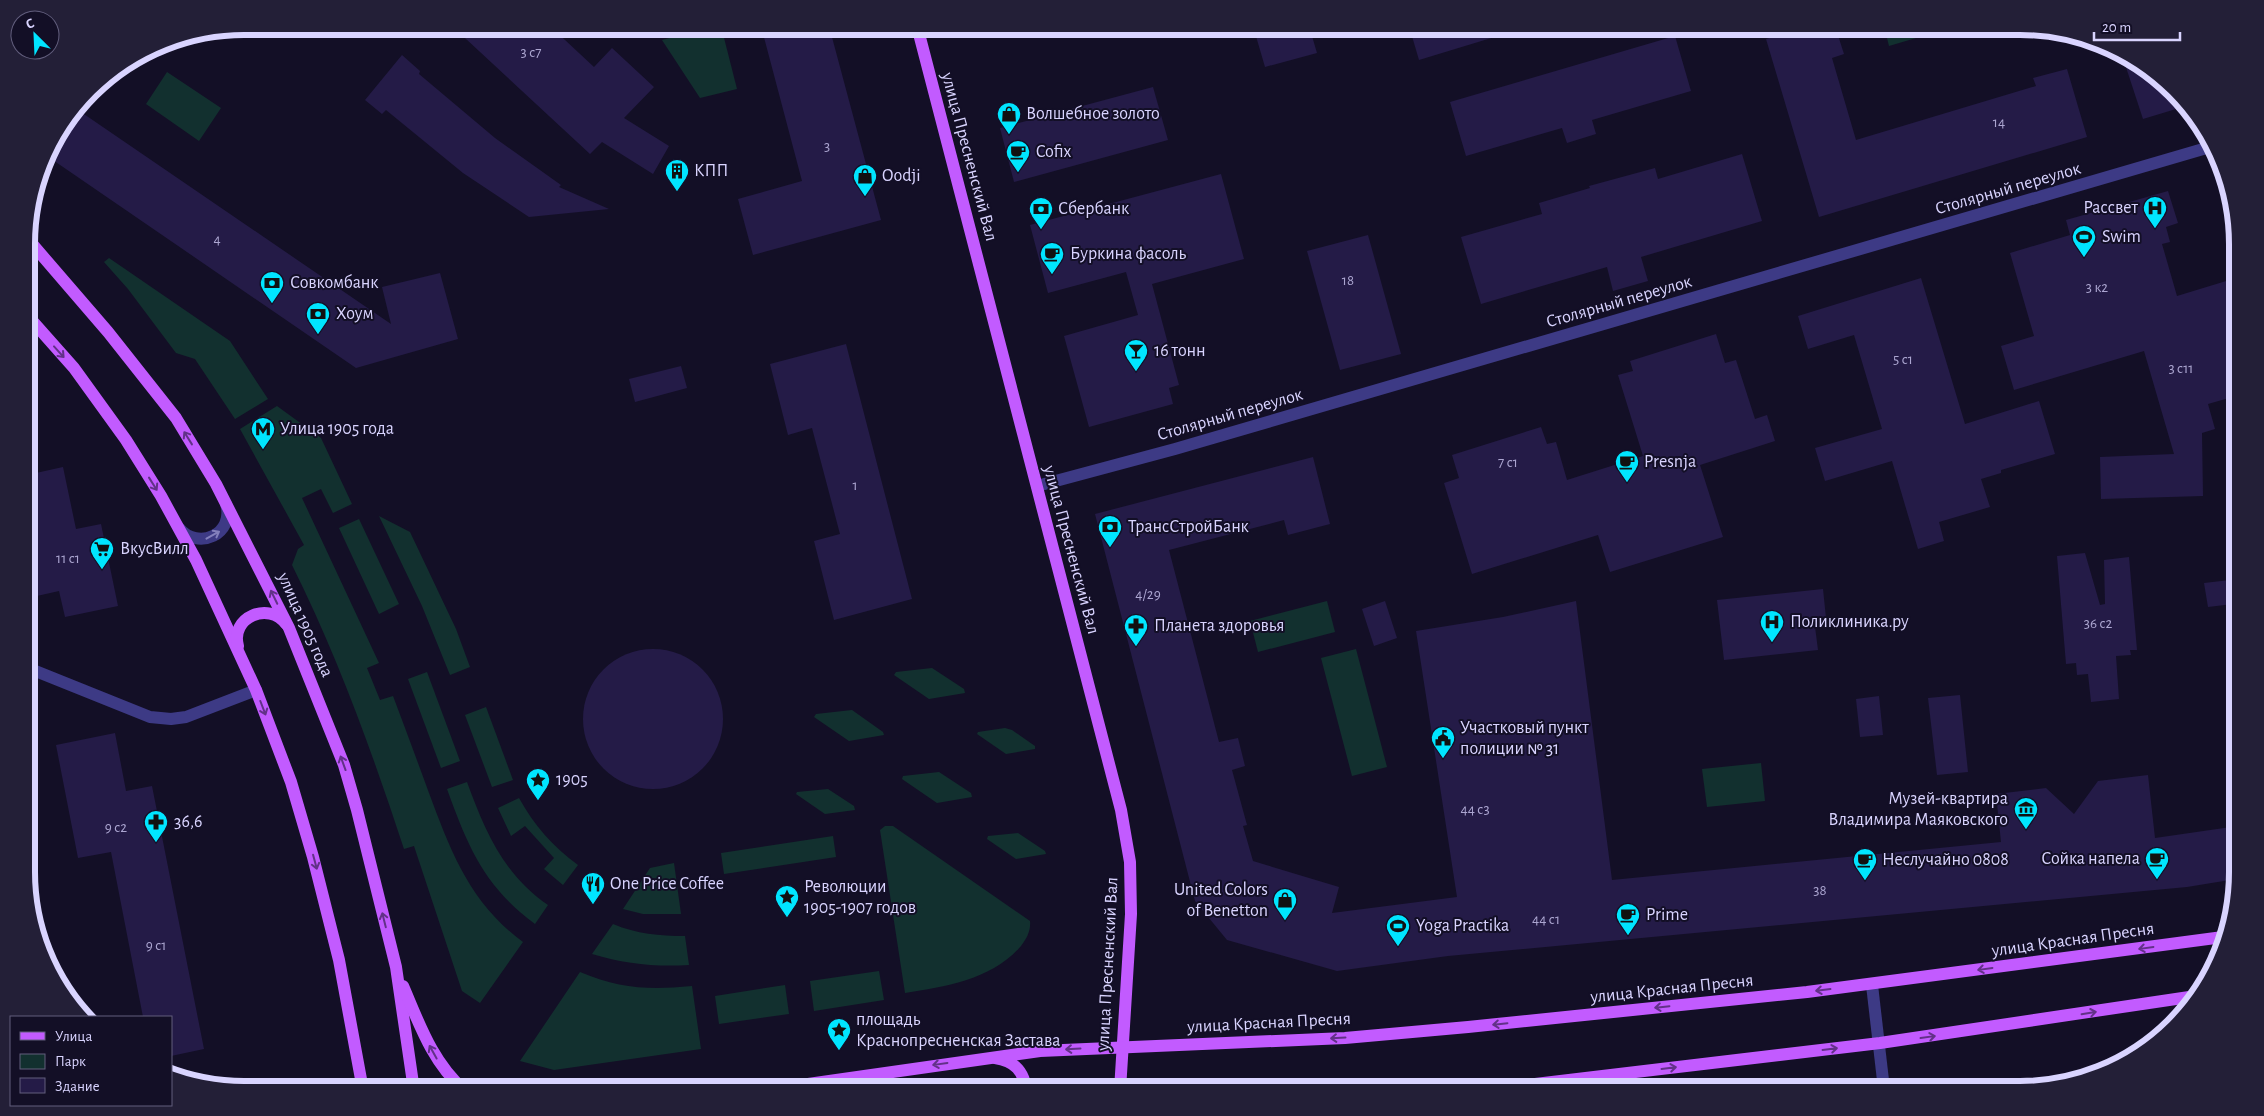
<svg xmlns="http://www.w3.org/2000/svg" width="2264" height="1116" font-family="'Alegreya Sans',sans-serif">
<rect width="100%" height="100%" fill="#130f26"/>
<!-- green -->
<g fill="#12302f">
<path d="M715,26H721L737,89L700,98L662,40Z"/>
<path d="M1884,26H1942L1943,30L1889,46Z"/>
<path d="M167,72L221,108L199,141L146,104Z"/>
<path d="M109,258L230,341L268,399L235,419L195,359L176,353L128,289L104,262Z"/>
<path d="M277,406L321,438L352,504L333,513L321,489L302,498L379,663L367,668L380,700L393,696C405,728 417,760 429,793C451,852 470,903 523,942L480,1003L462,991L414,846L404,849C372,752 338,657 292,565L298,549L304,545L240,429Z"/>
<path d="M379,516L410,532L456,629L470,667L450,675L422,606Z"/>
<path d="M359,519L399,604L379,614L339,528Z"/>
<path d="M1327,601L1335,632L1258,652L1250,621Z"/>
<path d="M1356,649L1387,767L1352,776L1321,658Z"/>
<path d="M932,668L964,689L965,693L929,699L894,675L896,672Z"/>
<path d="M427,672L460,761L441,768L408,679Z"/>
<path d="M486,707L513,780L492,787L465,715Z"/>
<path d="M852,710L883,732L884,735L849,741L814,717L816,714Z"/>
<path d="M1005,728L1012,730L1035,746V749L1006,754L977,734L978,732Z"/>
<path d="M1761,763L1765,801L1707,807L1702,769Z"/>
<path d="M939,772L971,793L972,797L937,803L902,779L903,776Z"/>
<path d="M467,782C485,831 503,874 548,905L535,924C484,886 468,847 447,789Z"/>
<path d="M828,789L854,806L855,810L825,814L796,794L797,792Z"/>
<path d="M519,798C534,825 552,846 578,865L563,885L544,869L554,858L525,826L511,836L498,808Z"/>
<path d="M885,826H893L1030,921C1031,930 1027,938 1021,946C993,979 946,987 905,993L880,830Z"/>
<path d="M1018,833L1045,851L1046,854L1016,859L987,839L988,836Z"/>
<path d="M833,836L836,857L724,874L721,853Z"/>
<path d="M674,863L681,914H643L623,909L650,868Z"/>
<path d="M613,924C637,934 659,936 685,936L689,965C655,967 625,964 592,954Z"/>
<path d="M879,971L884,1000L814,1011L810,981Z"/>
<path d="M580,972C620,989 650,990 692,986L701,1049L554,1070L520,1061Z"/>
<path d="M785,985L789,1014L719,1024L715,996Z"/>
</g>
<!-- building -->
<g fill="#241b47">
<path d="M452,26H550L594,67L612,48L654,87L624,118L669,146L653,174L602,142L590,154Z"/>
<path d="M761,26H829L881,220L753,255L738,199L802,181Z"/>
<path d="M1253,26H1309L1317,53L1265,67Z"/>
<path d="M1409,26H1510L1511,32L1419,60Z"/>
<path d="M1807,26H1835L1844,54L1832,58L1856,140L2036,86L2033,78L2067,69L2087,137L1819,217L1766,39Z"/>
<path d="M1675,36L1691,91L1592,120L1596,134L1567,143L1562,128L1466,156L1450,102Z"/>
<path d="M2121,52L2163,80L2186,106L2143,119Z"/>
<path d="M402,55L420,71L419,74L495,138L561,185L559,187L609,209L529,217L463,173L386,110L382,114L365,100Z"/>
<path d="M1153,87L1168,140L1014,182L1000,128Z"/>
<path d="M78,110L391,324L382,287L440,273L458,339L356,368L47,156L49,148Z"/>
<path d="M1742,154L1762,221L1641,257L1648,281L1613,291L1607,267L1481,304L1461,237L1542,214L1539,203L1590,188L1589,186L1655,168L1658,179Z"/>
<path d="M1221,174L1244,259L1152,284L1179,385L1169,388L1173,404L1089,427L1064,336L1138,315L1126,272L1048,293L1030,225Z"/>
<path d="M2168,191L2178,223L2166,227L2170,242L2162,244L2177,296L2236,278V396L2208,404L2215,429L2202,433L2203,496L2101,499L2100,457L2174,454L2144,351L2014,390L2001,346L2034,336L2010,253L2070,235L2066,220Z"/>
<path d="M1368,235L1401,354L1340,370L1307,251Z"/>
<path d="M1921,278L1965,424L2039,401L2055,454L2001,470V473L1981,479L1990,507L1939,522L1944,541L1918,549L1892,461L1825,481L1815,448L1882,429L1854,335L1808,349L1798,316Z"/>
<path d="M1716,334L1725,363L1736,360L1755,419L1767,415L1775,441L1700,465L1723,537L1610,572L1598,535L1472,574L1444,483L1459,478L1452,455L1541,427L1547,444L1556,442L1567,480L1643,456L1618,375L1633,371L1630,361Z"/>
<path d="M846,344L912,599L834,620L814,541L840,534L812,428L788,435L770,364Z"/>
<path d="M681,366L687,388L635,402L629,379Z"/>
<path d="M1313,457L1330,524L1288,535L1284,520L1169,550L1219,742L1238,738L1245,766L1232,770L1247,825L1243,826L1253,861L1339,887L1332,913L1457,897L1416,631L1503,617L1576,601L1612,880L2001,842L1996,794L2046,788L2074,814L2098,781L2148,775L2155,838L2238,826L2236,879L2187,887L1448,956L1337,971L1227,940L1195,901L1095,514Z"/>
<path d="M63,467L76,529L101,524L118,606L65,617L59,591L28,598L27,475Z"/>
<path d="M2085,553L2100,605L2105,604L2104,560L2129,557L2137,650H2130L2131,655L2116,656L2119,699L2091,702L2088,674L2077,675L2076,663L2066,664L2057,556Z"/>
<path d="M2230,580L2233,604L2208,607L2204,583Z"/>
<path d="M1823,589L1826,618L1814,619L1818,650L1724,660L1717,600Z"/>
<path d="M1385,601L1397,638L1374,646L1362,609Z"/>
<circle cx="653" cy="719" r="70"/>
<path d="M1960,695L1968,772L1937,775L1928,698Z"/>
<path d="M1879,696L1883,735L1860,737L1856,699Z"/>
<path d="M115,733L126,791L152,786L204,1049L171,1056V1017H143L111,852L78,858L56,745Z"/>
</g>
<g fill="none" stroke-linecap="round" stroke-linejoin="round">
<!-- minor -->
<g stroke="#3d3a85" stroke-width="12">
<path d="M1037,486L1175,449L2210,147"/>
<path d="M179,528C198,551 235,534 226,504"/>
<path d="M28,668L150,717L171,719L186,717L256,690"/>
<path d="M1872,985L1884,1089"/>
</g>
<!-- major -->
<g stroke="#c25bff" stroke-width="12">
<path d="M917,26L1121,810L1130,862L1131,914L1120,1090"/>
<path d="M27,238L108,332L176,418L216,484L289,628L344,765L357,810L396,967L414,1090"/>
<path d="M27,315L74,368L126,440L161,496L196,560L256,690L291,782L313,857L339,960L363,1090"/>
<path d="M238,646C230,617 269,601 286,624"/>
<path d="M403,986C419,1023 432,1062 464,1090"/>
<path d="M995,1058C1015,1061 1024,1071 1026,1090"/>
<path d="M1493,1089L1880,1043L2196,996"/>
<path d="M766,1090L1040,1051L1345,1038L1468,1027L1807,992L2223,937"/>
</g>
</g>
<!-- one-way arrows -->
<defs><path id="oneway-shaft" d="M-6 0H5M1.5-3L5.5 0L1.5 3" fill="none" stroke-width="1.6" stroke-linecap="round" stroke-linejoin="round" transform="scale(1.25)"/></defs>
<g stroke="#623188">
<use href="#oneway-shaft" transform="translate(59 352) rotate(48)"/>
<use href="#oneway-shaft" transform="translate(188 438) rotate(-122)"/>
<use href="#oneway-shaft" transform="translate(153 484) rotate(58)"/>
<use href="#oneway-shaft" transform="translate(274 597) rotate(-116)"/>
<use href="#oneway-shaft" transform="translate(263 708) rotate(69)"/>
<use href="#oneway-shaft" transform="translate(343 763) rotate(-110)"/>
<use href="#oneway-shaft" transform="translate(315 862) rotate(75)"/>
<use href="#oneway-shaft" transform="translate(384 920) rotate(-104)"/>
<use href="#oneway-shaft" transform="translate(2146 948) rotate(172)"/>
<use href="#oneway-shaft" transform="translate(1985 969) rotate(172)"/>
<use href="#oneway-shaft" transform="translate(1823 990) rotate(173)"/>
<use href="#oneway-shaft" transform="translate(1662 1007) rotate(174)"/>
<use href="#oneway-shaft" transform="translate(2089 1013) rotate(-9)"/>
<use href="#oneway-shaft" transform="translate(1500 1024) rotate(174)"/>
<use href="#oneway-shaft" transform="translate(1928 1037) rotate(-8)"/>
<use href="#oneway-shaft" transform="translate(1338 1038) rotate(177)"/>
<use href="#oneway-shaft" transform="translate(1073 1049) rotate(177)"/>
<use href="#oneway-shaft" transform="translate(1830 1049) rotate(-7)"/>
<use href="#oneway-shaft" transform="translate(433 1052) rotate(-119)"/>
<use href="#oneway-shaft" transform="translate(940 1064) rotate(172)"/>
<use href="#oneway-shaft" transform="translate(1669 1068) rotate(-7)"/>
</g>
<use stroke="#837fbc" href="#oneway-shaft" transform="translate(213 535) rotate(-29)"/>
<!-- icons -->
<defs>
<g id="shop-pin" transform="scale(1.25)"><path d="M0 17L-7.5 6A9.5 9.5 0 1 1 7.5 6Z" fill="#00e5ff" stroke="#130f26"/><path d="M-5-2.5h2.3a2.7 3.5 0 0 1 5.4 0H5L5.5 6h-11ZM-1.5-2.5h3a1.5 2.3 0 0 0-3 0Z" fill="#111"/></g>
<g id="cafe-pin" transform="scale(1.25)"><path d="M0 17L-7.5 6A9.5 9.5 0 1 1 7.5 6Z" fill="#00e5ff" stroke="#130f26"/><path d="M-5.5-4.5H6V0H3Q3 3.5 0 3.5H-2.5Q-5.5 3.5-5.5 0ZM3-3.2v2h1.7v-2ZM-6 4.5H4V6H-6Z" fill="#111"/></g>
<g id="building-pin" transform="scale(1.25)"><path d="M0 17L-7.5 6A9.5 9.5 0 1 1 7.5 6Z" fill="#00e5ff" stroke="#130f26"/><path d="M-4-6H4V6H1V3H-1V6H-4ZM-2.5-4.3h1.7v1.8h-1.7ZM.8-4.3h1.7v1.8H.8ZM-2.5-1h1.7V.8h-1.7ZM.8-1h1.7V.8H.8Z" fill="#111"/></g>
<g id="hospital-pin" transform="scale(1.25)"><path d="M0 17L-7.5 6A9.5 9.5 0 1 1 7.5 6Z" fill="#00e5ff" stroke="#130f26"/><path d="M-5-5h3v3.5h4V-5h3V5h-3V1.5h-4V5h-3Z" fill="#111"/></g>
<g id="bank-pin" transform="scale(1.25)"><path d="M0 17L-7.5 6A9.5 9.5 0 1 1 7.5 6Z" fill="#00e5ff" stroke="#130f26"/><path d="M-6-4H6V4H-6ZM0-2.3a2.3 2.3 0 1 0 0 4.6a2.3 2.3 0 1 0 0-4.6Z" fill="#111"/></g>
<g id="stadium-pin" transform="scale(1.25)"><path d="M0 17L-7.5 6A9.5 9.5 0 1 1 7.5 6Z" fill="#00e5ff" stroke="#130f26"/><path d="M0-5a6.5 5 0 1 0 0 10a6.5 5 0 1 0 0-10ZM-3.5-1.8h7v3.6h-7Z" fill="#111"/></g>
<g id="bar-pin" transform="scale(1.25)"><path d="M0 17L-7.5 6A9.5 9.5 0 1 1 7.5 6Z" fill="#00e5ff" stroke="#130f26"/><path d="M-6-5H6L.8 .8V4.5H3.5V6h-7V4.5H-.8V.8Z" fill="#111"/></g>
<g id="metro-pin" transform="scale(1.25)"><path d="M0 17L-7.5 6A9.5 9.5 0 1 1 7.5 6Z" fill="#00e5ff" stroke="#130f26"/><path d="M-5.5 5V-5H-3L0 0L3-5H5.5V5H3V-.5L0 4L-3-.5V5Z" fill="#111"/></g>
<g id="supermarket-pin" transform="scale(1.25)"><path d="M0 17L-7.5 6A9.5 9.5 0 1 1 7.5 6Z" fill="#00e5ff" stroke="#130f26"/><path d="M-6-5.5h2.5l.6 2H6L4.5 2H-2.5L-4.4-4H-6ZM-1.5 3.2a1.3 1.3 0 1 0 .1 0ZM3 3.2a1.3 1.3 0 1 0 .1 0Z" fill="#111"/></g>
<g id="pharmacy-pin" transform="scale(1.25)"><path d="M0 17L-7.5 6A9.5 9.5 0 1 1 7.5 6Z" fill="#00e5ff" stroke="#130f26"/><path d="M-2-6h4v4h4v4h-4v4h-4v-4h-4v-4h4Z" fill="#111"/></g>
<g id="civic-pin" transform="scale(1.25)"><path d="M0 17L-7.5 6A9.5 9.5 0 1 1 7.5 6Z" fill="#00e5ff" stroke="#130f26"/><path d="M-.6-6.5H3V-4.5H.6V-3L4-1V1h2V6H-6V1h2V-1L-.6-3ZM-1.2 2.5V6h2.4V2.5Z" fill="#111"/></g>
<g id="sight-pin" transform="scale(1.25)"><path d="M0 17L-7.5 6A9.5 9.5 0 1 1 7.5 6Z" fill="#00e5ff" stroke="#130f26"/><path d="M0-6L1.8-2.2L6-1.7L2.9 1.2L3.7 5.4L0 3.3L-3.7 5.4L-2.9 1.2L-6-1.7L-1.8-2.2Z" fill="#111"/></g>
<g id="museum-pin" transform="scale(1.25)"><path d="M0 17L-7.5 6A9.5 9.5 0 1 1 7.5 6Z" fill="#00e5ff" stroke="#130f26"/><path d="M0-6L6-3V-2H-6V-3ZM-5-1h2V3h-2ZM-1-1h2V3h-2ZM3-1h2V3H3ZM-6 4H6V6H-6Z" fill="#111"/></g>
<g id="restaurant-pin" transform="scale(1.25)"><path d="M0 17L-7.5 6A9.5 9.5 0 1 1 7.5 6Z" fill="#00e5ff" stroke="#130f26"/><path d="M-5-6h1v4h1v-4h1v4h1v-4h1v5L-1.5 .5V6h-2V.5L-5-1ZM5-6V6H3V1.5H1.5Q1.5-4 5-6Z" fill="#111"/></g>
</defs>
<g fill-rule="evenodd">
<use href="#shop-pin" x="1009" y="114"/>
<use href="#cafe-pin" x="1018" y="152"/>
<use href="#building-pin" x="677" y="171"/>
<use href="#shop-pin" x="865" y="176"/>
<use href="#hospital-pin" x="2155" y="208"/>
<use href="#bank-pin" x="1041" y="209"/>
<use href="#stadium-pin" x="2084" y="237"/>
<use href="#cafe-pin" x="1052" y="254"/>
<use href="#bank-pin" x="272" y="283"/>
<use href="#bank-pin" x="318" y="314"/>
<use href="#bar-pin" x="1136" y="351"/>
<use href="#metro-pin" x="263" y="429"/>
<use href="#cafe-pin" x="1627" y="462"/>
<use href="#bank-pin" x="1110" y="527"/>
<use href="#supermarket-pin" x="102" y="549"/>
<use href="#hospital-pin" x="1772" y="622"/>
<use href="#pharmacy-pin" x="1136" y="626"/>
<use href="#civic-pin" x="1443" y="738"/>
<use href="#sight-pin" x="538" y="780"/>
<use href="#museum-pin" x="2026" y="809"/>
<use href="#pharmacy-pin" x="156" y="822"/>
<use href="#cafe-pin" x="2157" y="859"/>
<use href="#cafe-pin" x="1865" y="860"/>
<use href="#restaurant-pin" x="593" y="884"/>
<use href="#sight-pin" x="787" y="897"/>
<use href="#shop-pin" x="1285" y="900"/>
<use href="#cafe-pin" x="1628" y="915"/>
<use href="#stadium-pin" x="1398" y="926"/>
<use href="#sight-pin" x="839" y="1030"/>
</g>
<g text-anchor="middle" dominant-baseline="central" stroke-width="4" stroke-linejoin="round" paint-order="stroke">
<!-- number labels -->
<g font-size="15" fill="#aca6d1">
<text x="531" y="52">3 с7</text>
<text x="1999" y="122">14</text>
<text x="827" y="146">3</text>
<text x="217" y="239">4</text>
<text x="1348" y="280">18</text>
<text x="2097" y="287">3 к2</text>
<text x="1903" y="359">5 с1</text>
<text x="2181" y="368">3 с11</text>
<text x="1508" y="462">7 с1</text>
<text x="855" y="485">1</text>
<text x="68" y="558">11 с1</text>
<text x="1148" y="594">4/29</text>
<text x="2098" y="623">36 с2</text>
<text x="1475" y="809">44 с3</text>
<text x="116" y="827">9 с2</text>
<text x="1820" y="890">38</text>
<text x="1546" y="919">44 с1</text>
<text x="156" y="945">9 с1</text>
</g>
<!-- poi labels -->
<g font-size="18" fill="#d9d4ff" stroke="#130f26" text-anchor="start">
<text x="1026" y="114">Волшебное золото</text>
<text x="1036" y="152">Cofix</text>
<text x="694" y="171">КПП</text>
<text x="882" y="176">Oodji</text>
<text x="2138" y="208" text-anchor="end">Рассвет</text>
<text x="1058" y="209">Сбербанк</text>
<text x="2102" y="237">Swim</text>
<text x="1070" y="254">Буркина фасоль</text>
<text x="290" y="283">Совкомбанк</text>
<text x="336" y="314">Хоум</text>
<text x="1154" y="351">16 тонн</text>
<text x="280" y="429">Улица 1905 года</text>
<text x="1644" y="462">Presnja</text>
<text x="1128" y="527">ТрансСтройБанк</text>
<text x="120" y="549">ВкусВилл</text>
<text x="1790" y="622">Поликлиника.ру</text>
<text x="1154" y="626">Планета здоровья</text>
<text x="1460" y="728">Участковый пункт<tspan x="1460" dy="21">полиции № 31</tspan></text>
<text x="556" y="780">1905</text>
<text x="2008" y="799" text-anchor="end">Музей-квартира<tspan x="2008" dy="21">Владимира Маяковского</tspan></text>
<text x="174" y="822">36,6</text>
<text x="2140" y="859" text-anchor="end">Сойка напела</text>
<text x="1882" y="860">Неслучайно 0808</text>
<text x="610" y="884">One Price Coffee</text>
<text x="804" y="887">Революции<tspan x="804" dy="21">1905-1907 годов</tspan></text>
<text x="1268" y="890" text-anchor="end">United Colors<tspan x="1268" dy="21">of Benetton</tspan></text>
<text x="1646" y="915">Prime</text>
<text x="1416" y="926">Yoga Practika</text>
<text x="856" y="1020">площадь<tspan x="856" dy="21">Краснопресненская Застава</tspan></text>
</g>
<!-- street labels -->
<g font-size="18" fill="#d9d4ff" stroke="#130f26">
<text transform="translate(969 157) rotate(75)">улица Пресненский Вал</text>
<text transform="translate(2008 189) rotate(-16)">Столярный переулок</text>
<text transform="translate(1619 302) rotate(-16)">Столярный переулок</text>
<text transform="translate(1230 415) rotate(-16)">Столярный переулок</text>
<text transform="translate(1071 550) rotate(75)">улица Пресненский Вал</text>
<text transform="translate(305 625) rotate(66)">улица 1905 года</text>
<text transform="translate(2073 940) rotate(-8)">улица Красная Пресня</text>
<text transform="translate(1108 964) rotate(-87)">улица Пресненский Вал</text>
<text transform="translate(1672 989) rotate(-6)">улица Красная Пресня</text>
<text transform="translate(1269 1023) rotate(-3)">улица Красная Пресня</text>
</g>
</g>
<!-- crop -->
<path d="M0 0H2264V1116H0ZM244 35H2020A209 209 0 0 1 2229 244V872A209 209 0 0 1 2020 1081H244A209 209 0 0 1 35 872V244A209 209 0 0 1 244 35Z" fill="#231f37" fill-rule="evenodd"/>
<path fill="none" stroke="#d9d4ff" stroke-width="6" d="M244 35H2020A209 209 0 0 1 2229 244V872A209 209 0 0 1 2020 1081H244A209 209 0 0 1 35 872V244A209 209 0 0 1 244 35Z"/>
<!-- legend -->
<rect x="10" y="1016" width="162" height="90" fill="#130f26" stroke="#625e7d"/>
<rect x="20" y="1032" width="25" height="8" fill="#c25bff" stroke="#625e7d"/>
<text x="55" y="1041" font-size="15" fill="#d9d4ff">Улица</text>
<rect x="20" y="1054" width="25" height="15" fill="#12302f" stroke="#625e7d"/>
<text x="55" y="1066" font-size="15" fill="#d9d4ff">Парк</text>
<rect x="20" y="1078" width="25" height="15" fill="#241b47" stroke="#625e7d"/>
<text x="55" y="1091" font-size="15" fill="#d9d4ff">Здание</text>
<!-- north arrow -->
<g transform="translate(35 35) rotate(336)"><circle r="24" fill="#130f26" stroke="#625e7d"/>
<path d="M0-4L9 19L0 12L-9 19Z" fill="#00e5ff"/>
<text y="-8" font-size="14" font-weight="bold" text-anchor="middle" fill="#d9d4ff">С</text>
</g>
<!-- scale -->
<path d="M2094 32v8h86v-8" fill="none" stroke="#d9d4ff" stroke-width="2.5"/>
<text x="2102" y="32" font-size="15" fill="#d9d4ff" stroke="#130f26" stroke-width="4" paint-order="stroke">20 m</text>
</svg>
